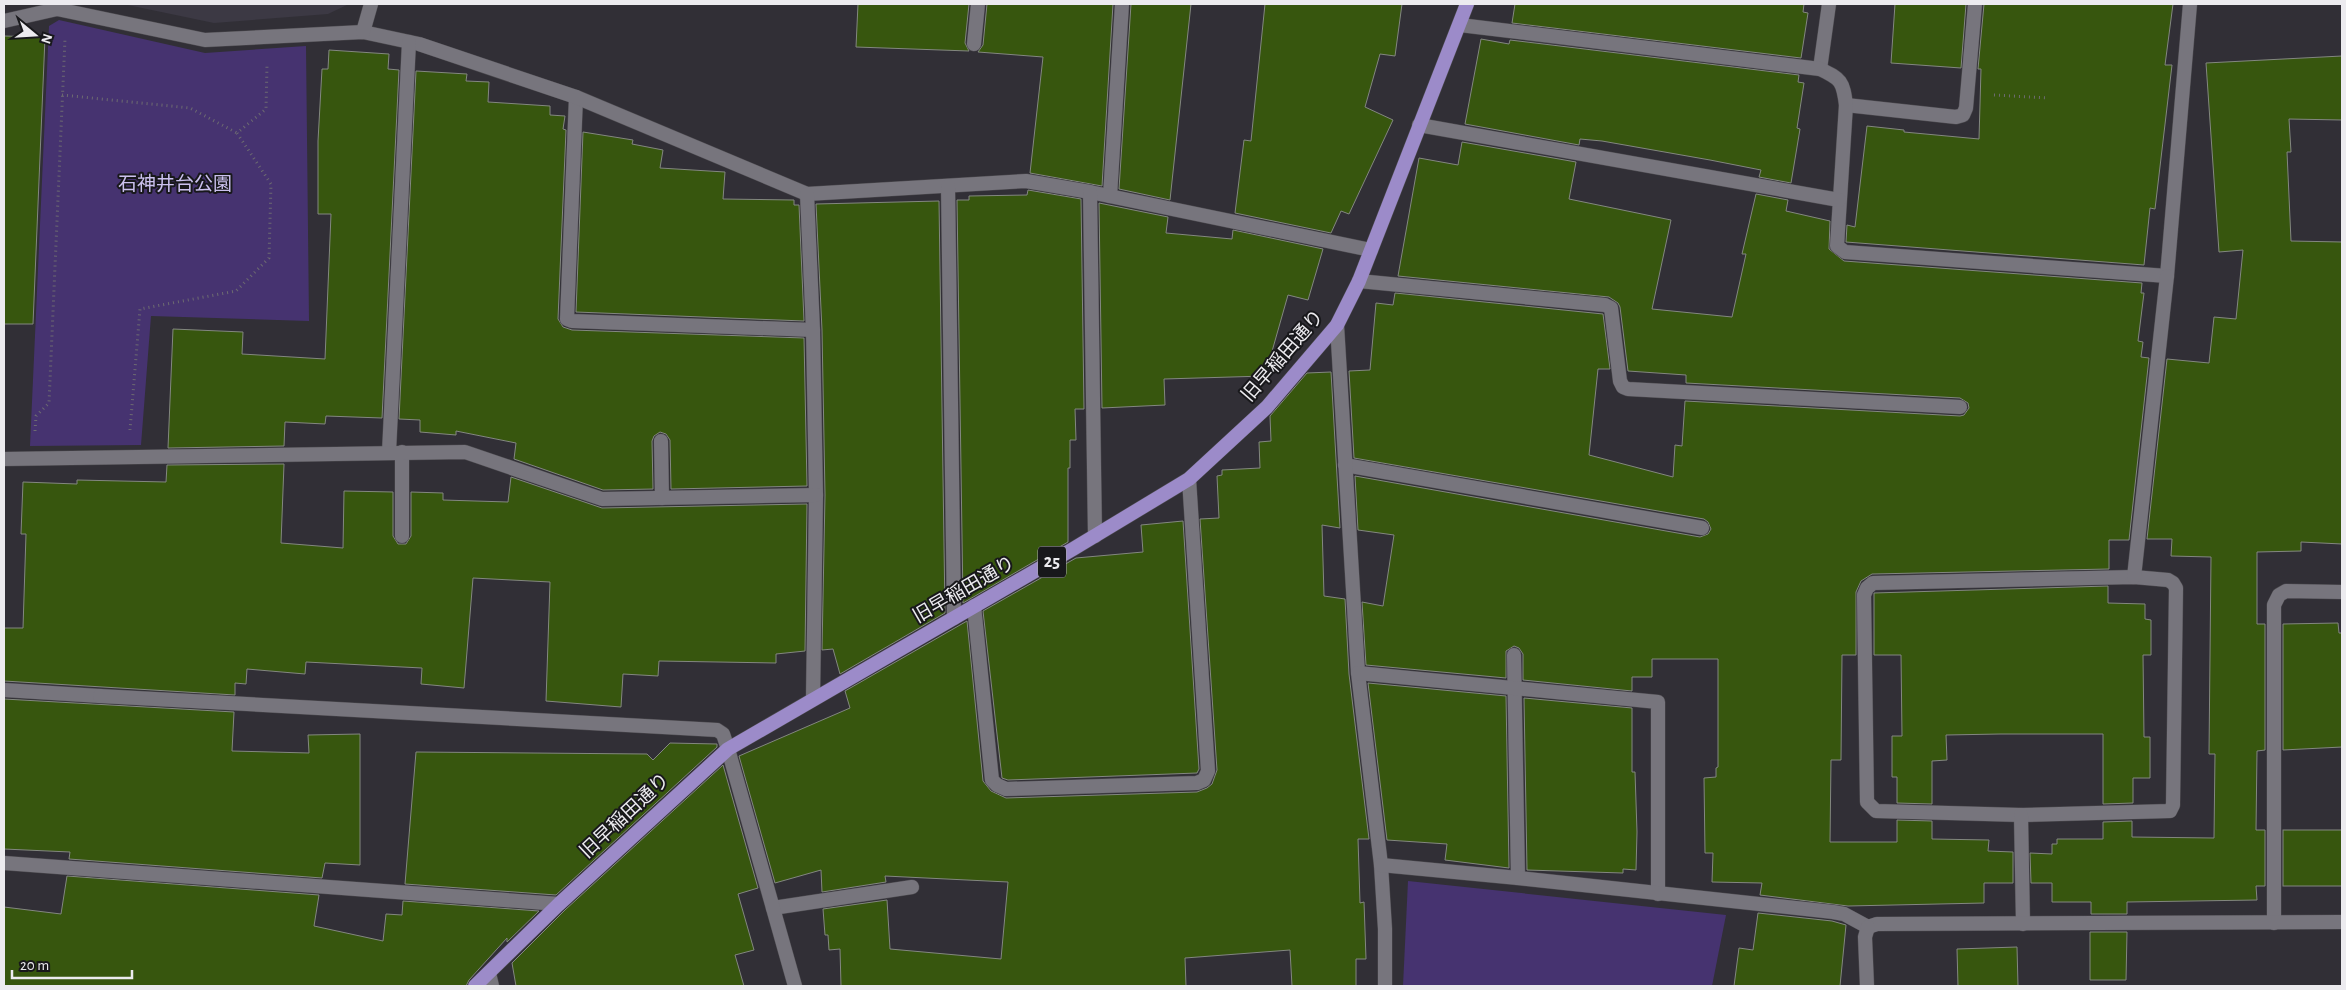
<svg xmlns="http://www.w3.org/2000/svg" width="2346" height="990" font-family="'Alegreya Sans','Noto Sans JP',sans-serif">
<rect width="100%" height="100%" fill="#312f36"/>
<!-- built -->
<path fill="#3c3944" d="M123,4H349L328,14L214,23Z"/>
<!-- green -->
<g fill="#463370">
<path d="M59,20L205,53L306,46L309,321L151,316L141,445L30,446L49,26Z"/>
<path d="M1408,881L1726,915L1712,986H1403Z"/>
</g>
<!-- building -->
<g fill="#37560e" stroke="#838780">
<path d="M858,4H969L965,43L969,51L856,47Z"/>
<path d="M987,4H1113L1102,186L1030,173L1043,57L978,52L983,45Z"/>
<path d="M1131,4H1191L1170,200L1119,189Z"/>
<path d="M1265,4H1402L1395,56L1380,54L1365,107L1393,120L1349,214L1341,211L1331,233L1235,213L1244,140L1251,141Z"/>
<path d="M1515,4H1804L1803,12L1808,13L1801,58L1512,23Z"/>
<path d="M1895,4H1966L1961,68L1891,63Z"/>
<path d="M1984,4H2173L2165,65H2172L2155,209L2150,208L2144,265L1846,242L1847,225L1855,227L1867,126L1904,130V132L1979,139L1981,69H1978Z"/>
<path d="M4,36L45,37L33,324H4Z"/>
<path d="M1481,39L1509,44L1510,40L1799,75L1798,82L1804,83L1797,128L1800,129L1791,183L1759,177L1761,170L1710,160L1602,141L1580,139L1579,145L1465,124Z"/>
<path d="M329,50L389,54L388,69L399,70L382,418L326,416L325,424L285,422L284,446L168,448L173,329L243,332L242,354L325,359L331,214H318V141L322,69H328Z"/>
<path d="M2342,56V120L2289,119L2291,152H2287L2291,241L2342,242V544L2301,542V551L2257,552V624H2265V750L2257,751L2256,830H2265V886H2256L2257,900L2127,902V914H2091V902H2052V883H2031L2030,853L2052,854V844H2057V839H2103V822L2132,821V837L2214,838L2215,754H2209L2211,557L2171,556L2172,539H2147L2167,359L2209,363L2214,317L2236,319L2243,250L2219,252L2206,63Z"/>
<path d="M416,71L467,74L466,81L489,82L488,102L550,106V115L565,116L563,129L566,130L558,319L563,327L572,330L804,338L807,486L671,489L670,440L666,434L660,432L654,436L652,441L653,489L603,490L514,459L516,443L456,431V435L420,432V420L399,419Z"/>
<path d="M583,132L633,140L632,144L663,150L660,168L725,172L723,199L794,200V205H799L804,321L576,312Z"/>
<path d="M1462,142L1576,162L1569,199L1671,220L1652,309L1732,317L1746,254H1742L1756,194L1788,200L1786,211L1830,221L1829,249L1844,261L2142,283L2141,293H2144L2138,341L2143,342L2141,357L2149,358L2129,540H2109V569L1872,574L1861,581L1856,592V655H1842L1841,760H1831L1830,842H1897V820L1932,821V839L1989,840L1988,851L2013,852V883H1984V903L1848,906L1760,895L1762,883L1712,882L1713,853H1705L1704,778L1716,777V768L1718,767V659H1652V677H1632V691L1523,680V654L1519,648L1514,646L1506,651V678L1366,665L1362,602L1383,606L1394,535L1358,530L1355,476L1700,537L1708,534L1711,529L1708,522L1704,519L1354,458L1349,371L1370,370L1376,303L1393,305L1395,293L1603,314L1610,369H1598L1589,455L1673,477L1675,445L1682,446L1685,401L1960,416L1964,415L1969,408L1968,403L1960,398L1686,383V375L1628,371L1620,307L1618,303L1609,297L1398,276L1419,158L1458,165Z"/>
<path d="M1028,190L1081,199L1084,409H1075L1076,440H1070V468H1068V542L963,603L957,200H969V196L1027,195Z"/>
<path d="M939,201L945,613L840,674L833,649L822,650L825,495L822,330L816,204Z"/>
<path d="M1099,203L1168,217L1166,233L1232,239L1233,230L1323,249L1308,300L1288,295L1265,376L1164,379L1165,405L1102,408Z"/>
<path d="M1331,372L1340,528L1322,525L1324,596L1345,599L1349,674L1369,839H1358L1360,903L1364,902L1366,959H1356V986H1292L1290,950L1185,958L1186,986H841L840,949L829,950L828,935H825L823,909L887,900L890,949L1001,959L1008,882L885,876L886,882L822,892L821,870L775,883L739,756L850,708L845,691L967,621L983,781L991,791L1006,798L1197,792L1207,788L1212,784L1217,770L1200,519L1219,518L1217,476L1222,475V470L1260,468L1259,442L1271,441L1270,416L1307,373Z"/>
<path d="M284,464L281,543L343,548L344,491L393,492V536L398,544H406L411,536V492L443,493V500L508,502L511,477L602,508L807,504L805,651L776,654V663L659,661L658,676L623,674L621,707L546,701L550,582L473,578L464,688L421,684L422,668L306,662L305,674L247,669L246,684L235,683V695L4,681V628H23L26,534H21L23,482L77,484V480L166,482L167,465Z"/>
<path d="M1183,521L1199,769L1197,773L1008,780L1002,778L983,611L1076,558L1143,552L1141,525Z"/>
<path d="M2108,586V603L2145,604V619L2151,620V655H2143L2144,737H2150V778H2133V803L2103,804V734H2000L1946,735L1947,760L1932,761V804L1897,803V777H1892V736H1902L1901,655H1874V593Z"/>
<path d="M2338,623L2339,633H2342V747L2283,750V624Z"/>
<path d="M1368,683L1506,696L1509,868L1445,860L1447,844L1387,840Z"/>
<path d="M1524,698L1632,708V772H1635L1637,832L1636,870L1623,869V873L1527,870Z"/>
<path d="M4,699L234,712L232,751L309,753L308,735L360,734V865L325,863L322,878L69,859L70,852L4,849Z"/>
<path d="M670,743L717,744V747L556,895L405,884L416,752L647,754L653,760Z"/>
<path d="M723,765L758,888L738,894L754,950L735,955L744,986H516L512,963L565,910Z"/>
<rect x="2283" y="830" width="59" height="56"/>
<path d="M67,876L319,895L314,926L383,941L386,914L402,915L403,901L539,911L507,942V938L469,980L466,986H4V907L61,914Z"/>
<path d="M1758,913L1832,921L1846,925L1840,986H1734L1739,948L1753,950Z"/>
<path d="M2090,932H2127L2126,980H2090Z"/>
<path d="M2017,947L2018,986H1958L1957,949Z"/>
</g>
<g fill="none" stroke-linecap="round" stroke-linejoin="round">
<!-- service casing -->
<g stroke="#4c4a4f" stroke-width="15">
<g id="service">
<path d="M974,44L978,4"/>
<path d="M1820,69L1829,4"/>
<path d="M576,97L567,319L572,321L813,330"/>
<path d="M1846,105L1956,117L1963,115L1966,108L1975,4"/>
<path d="M1110,196L1122,4"/>
<path d="M661,441L662,498"/>
<path d="M402,452V536"/>
<path d="M1345,465L1702,528"/>
<path d="M974,606L992,780L997,785L1006,789L1197,783L1204,780L1208,771L1189,479"/>
<path d="M1514,655L1518,878"/>
<path d="M4,690L100,696"/>
<path d="M773,908L912,887"/>
<path d="M2274,923V605L2279,595L2286,591L2342,592"/>
</g>
</g>
<!-- minor casing -->
<g stroke="#4c4a4f" stroke-width="15">
<g id="minor">
<path d="M4,21L57,9L205,40L363,32L419,44L576,97L807,194L1026,181L1090,192L1371,250"/>
<path d="M1460,25L1820,69C1841,79 1843,81 1846,105L1837,246L1845,252L2167,276L2190,4"/>
<path d="M363,32L371,4"/>
<path d="M1419,125L1839,200"/>
<path d="M948,186L954,618"/>
<path d="M1090,192L1095,536"/>
<path d="M807,194L813,330L816,495L813,699"/>
<path d="M1359,281L1605,305L1611,308L1620,381L1623,387L1628,389L1960,407"/>
<path d="M1337,325L1358,673L1381,865L1385,929V986"/>
<path d="M389,452L409,42"/>
<path d="M4,459L465,452L602,499L816,495"/>
<path d="M2134,577L2168,580L2173,583L2176,588L2173,805L2170,811L2021,815L1876,811L1867,802L1864,595L1867,588L1873,583Z"/>
<path d="M2134,577L2167,276"/>
<path d="M1358,673L1658,702V894"/>
<path d="M100,696L717,730L723,734L728,749L795,986"/>
<path d="M2021,815L2023,924"/>
<path d="M4,863L559,904"/>
<path d="M1381,865L1518,878L1833,912L1844,914L1868,927L1877,924L2342,922"/>
<path d="M489,973L492,986"/>
<path d="M1867,986L1865,937L1868,927"/>
</g>
</g>
<!-- primary casing -->
<g stroke="#4c4a4f" stroke-width="15">
<path id="primary" d="M475,986L559,904L728,749L1073,549L1189,479L1267,407L1337,325L1359,281L1467,4"/>
</g>
<!-- path -->
<g stroke="#6d6b71" stroke-width="3" stroke-dasharray="1 4" stroke-linecap="butt">
<path d="M62,95L190,108L237,133"/>
<path d="M1994,95L2048,98"/>
<path d="M130,430L140,309L236,291L269,258L271,184L237,133L266,109L267,65"/>
<path d="M35,431L36,416L49,403L65,39"/>
</g>
<!-- service -->
<use href="#service" stroke="#77757d" stroke-width="14"/>
<!-- minor -->
<use href="#minor" stroke="#77757d" stroke-width="14"/>
<!-- primary -->
<use href="#primary" stroke="#9c8bc9" stroke-width="14"/>
</g>
<g text-anchor="middle" dominant-baseline="central" stroke-width="4" stroke-linejoin="round" paint-order="stroke">
<!-- shield labels -->
<rect fill="#18181b" stroke="#acacaf" stroke-width="1" x="1038" y="546.5" width="28" height="31" rx="4"/>
<g font-size="18" font-weight="bold" fill="#ecebef">
<text x="1052" y="562">25</text>
</g>
<!-- park labels -->
<g font-size="19" fill="#cbc1ee" stroke="#18181b">
<text x="175" y="184">石神井台公園</text>
</g>
<!-- street labels -->
<g font-size="19" fill="#ecebef" stroke="#18181b">
<text transform="translate(1283 356) rotate(-49)">旧早稲田通り</text>
<text transform="translate(964 590) rotate(-30)">旧早稲田通り</text>
<text transform="translate(625 816) rotate(-43)">旧早稲田通り</text>
</g>
</g>
<!-- border -->
<rect width="2346" height="990" fill="none" stroke="#ecebef" stroke-width="10"/>
<!-- north arrow -->
<g transform="translate(35 35) rotate(108)" stroke="#18181b" stroke-width="4" paint-order="stroke">
<path d="M0-4L9 19L0 12L-9 19Z" fill="#ecebef"/>
<text y="-8" font-size="14" font-weight="bold" text-anchor="middle" fill="#ecebef">N</text>
</g>
<!-- scale -->
<path d="M12 970v8h120v-8" fill="none" stroke="#ecebef" stroke-width="2.5"/>
<text x="20" y="970" font-size="15" fill="#ecebef" stroke="#18181b" stroke-width="4" paint-order="stroke">20 m</text>
</svg>
